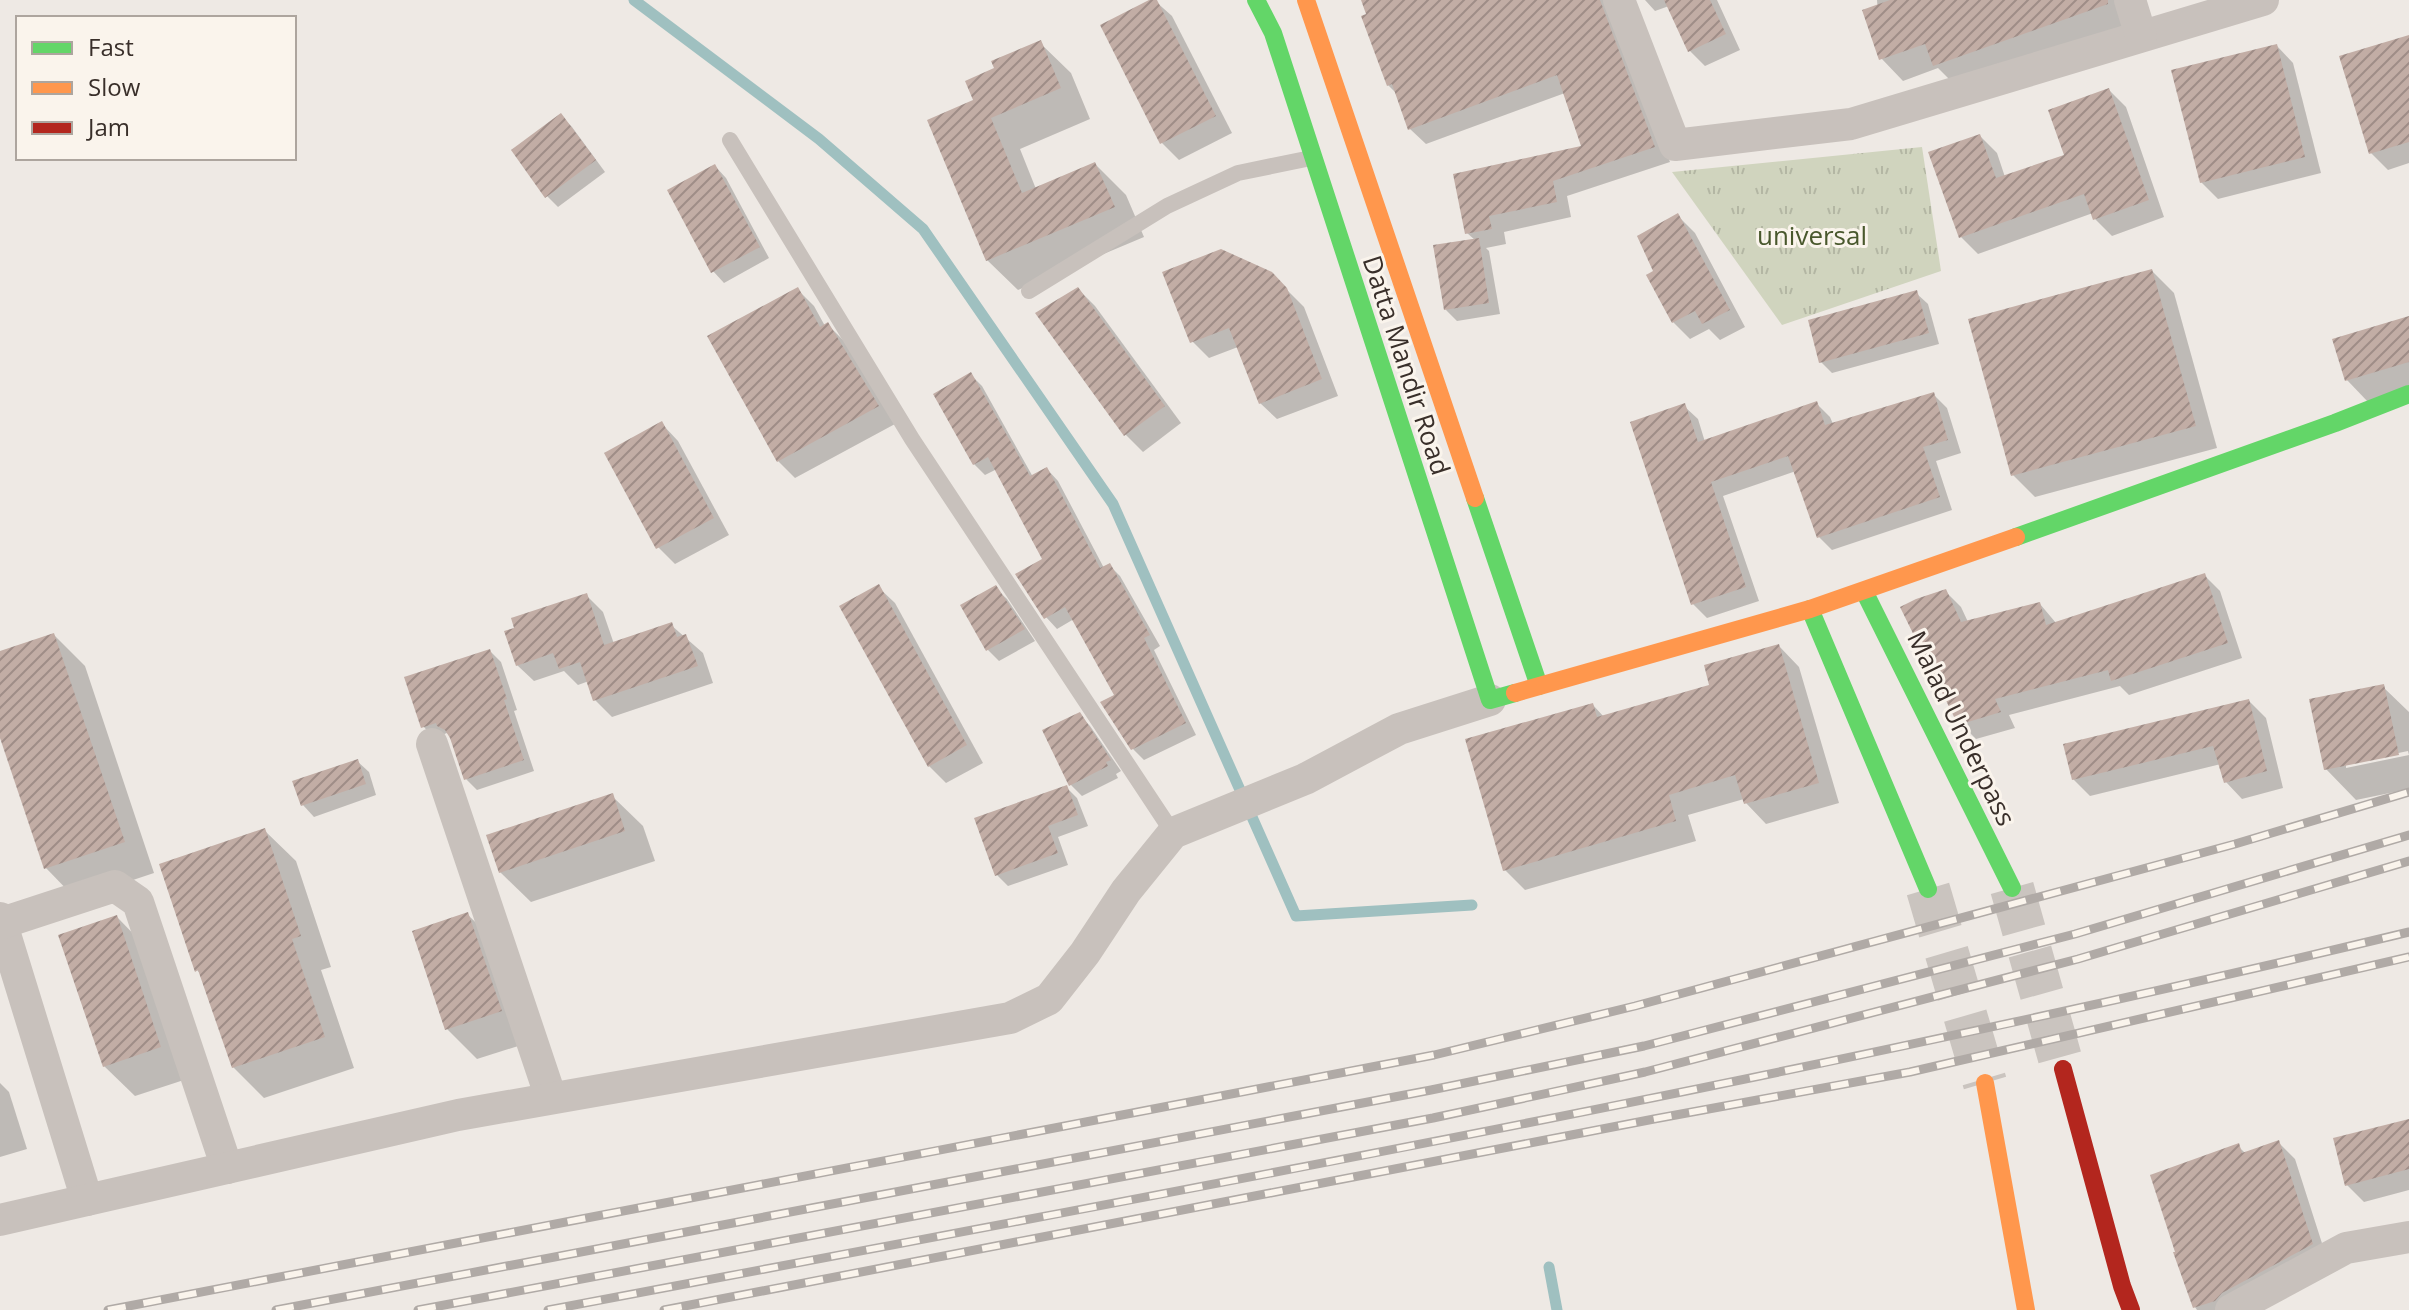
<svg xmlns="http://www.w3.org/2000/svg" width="2409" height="1310" font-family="'Open Sans',sans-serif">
<defs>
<pattern id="park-tufts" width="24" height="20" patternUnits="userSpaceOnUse" patternTransform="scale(2)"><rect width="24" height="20" fill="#d0d4be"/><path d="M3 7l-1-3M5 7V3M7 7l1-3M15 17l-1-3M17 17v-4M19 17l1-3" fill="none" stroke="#b3b6a3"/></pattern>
<pattern id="building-hatch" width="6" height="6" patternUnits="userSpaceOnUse" patternTransform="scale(2)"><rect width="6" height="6" fill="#c2ada5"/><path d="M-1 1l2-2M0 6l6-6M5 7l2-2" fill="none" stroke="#9f8d87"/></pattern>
</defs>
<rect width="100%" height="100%" fill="#eee9e4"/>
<!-- park -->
<path fill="url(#park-tufts)" d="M1922,147L1941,271L1782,325L1672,172Z"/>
<!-- shadow -->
<g fill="#0003" fill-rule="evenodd">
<path d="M1154,0L1172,16L1232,133L1179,160L1162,143L1102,26Z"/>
<path d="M1363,0H1625L1616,24L1670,162L1567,196L1571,217L1504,232L1506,244L1486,248L1489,251L1500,314L1457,321L1446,310L1475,240L1467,233L1455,176L1583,148L1565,93L1426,144L1410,129L1397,94L1388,85Z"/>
<path d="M1645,0H1717L1740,50L1705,66L1690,51L1669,6L1655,11Z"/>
<path d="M1877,0H2122L2131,26L1957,87L1938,68L1903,81L1881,58Z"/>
<path d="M2409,37V163L2388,170L2371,153Z"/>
<path d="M1040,43L1071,73L1090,119L1020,149L1036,189L1095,164L1126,195L1144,237L1018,290L987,260L976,101L997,69Z"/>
<path d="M2277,46L2293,63L2321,173L2218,199L2201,182Z"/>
<path d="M2109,90L2126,107L2164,217L2112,236L2095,219L2093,213L1978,254L1961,237L1980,136L1997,153L2005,177L2067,156Z"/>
<path d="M561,116L572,127L605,172L558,207L547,196Z"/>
<path d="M715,166L726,178L769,258L724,283L713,271Z"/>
<path d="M1678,216L1695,233L1745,327L1720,340L1709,329L1690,339L1673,322L1655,272Z"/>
<path d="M2152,271L2174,293L2217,448L2035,497L2013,475Z"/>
<path d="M1271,274L1304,307L1338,396L1277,419L1260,403L1238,347L1209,358L1192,341Z"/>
<path d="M797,289L814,306L825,326L828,325L845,342L895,424L795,478L778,461Z"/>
<path d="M1078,289L1095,306L1181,423L1143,452L1126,435L1038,313Z"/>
<path d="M1916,293L1928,304L1939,344L1832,373L1821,362Z"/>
<path d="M2409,318V390L2369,403L2347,380Z"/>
<path d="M971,375L982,386L1033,477L1047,469L1058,481L1104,568L1109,565L1120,576L1160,646L1154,650L1196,735L1144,760L1133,749L1117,696L1074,619L1057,629L1046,617L1045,560L997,469L985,475L974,464Z"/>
<path d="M1933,394L1947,408L1961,453L1936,461L1952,510L1832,550L1819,537L1796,471L1723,496L1759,601L1707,618L1693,604L1684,406L1698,419L1705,442L1816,403L1830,417L1833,424Z"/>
<path d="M662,424L678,441L729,535L675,564L658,547Z"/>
<path d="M2204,575L2220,591L2242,658L2129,695L2120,686L2009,715L2015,728L1976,739L1960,723L1945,591L1961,607L1968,622L2040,604L2056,623Z"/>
<path d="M878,587L895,603L983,763L946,783L929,766Z"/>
<path d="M995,588L1007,599L1035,641L999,661L988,650Z"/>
<path d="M586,595L603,612L614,644L671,625L703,653L713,683L612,717L595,700L589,681L578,685L564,671L534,681L517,665Z"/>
<path d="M54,635L85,666L154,873L76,899L46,868L0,732V653Z"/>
<path d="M1779,646L1799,667L1839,803L1766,824L1746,803L1744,799L1688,815L1696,841L1525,890L1505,870L1593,705L1604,717L1712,686Z"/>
<path d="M490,651L501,662L517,710L514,711L534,771L477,790L466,779L452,737L447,733L434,738L423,726Z"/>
<path d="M2383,687L2409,712V789L2356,800L2326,769ZM2408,751L2409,755L2346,768V764Z"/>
<path d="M2249,701L2266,718L2283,788L2242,799L2226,782L2221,764L2090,796L2073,779Z"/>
<path d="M1079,714L1090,726L1121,771L1116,774L1118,778L1082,796L1071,785Z"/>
<path d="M357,761L369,772L376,795L314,817L303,805Z"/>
<path d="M1066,787L1077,798L1088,826L1058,837L1068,865L1008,886L997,875Z"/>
<path d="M612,796L643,826L655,861L531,902L500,872Z"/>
<path d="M265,831L296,861L331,967L321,970L354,1068L264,1098L233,1067L202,976L197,970Z"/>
<path d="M468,915L499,945L531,1042L477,1059L447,1029Z"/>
<path d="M117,917L147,948L190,1078L135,1096L104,1066Z"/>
<path d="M0,1083L9,1092L27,1149L0,1157Z"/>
<path d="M2409,1121V1190L2364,1202L2347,1185Z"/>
<path d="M2278,1142L2295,1159L2328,1262L2239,1310H2197L2195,1307L2238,1146L2246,1154Z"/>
</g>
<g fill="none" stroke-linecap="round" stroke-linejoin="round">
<!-- stream -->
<g stroke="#9fc0c0" stroke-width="11">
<path d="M634,0L819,139L923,229L1113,504L1296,916L1472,905"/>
<path d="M1549,1267L1557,1310"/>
</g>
</g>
<!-- building -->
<g fill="url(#building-hatch)">
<path d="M1149,0H1157L1216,116L1160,144L1100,25Z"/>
<path d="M1361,0H1600L1655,147L1553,181L1557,202L1489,216L1492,229L1465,234L1453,174L1581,146L1557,75L1408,130L1392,84L1387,86L1361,16L1366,14Z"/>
<path d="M1664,0H1710L1726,34L1688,52Z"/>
<path d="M1890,0H2108V4L1933,66L1925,44L1879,60L1862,10Z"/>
<path d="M2409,35V142L2369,154L2339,56Z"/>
<path d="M1041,40L1061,88L991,118L1022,193L1095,162L1115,207L986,261L927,120L973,100L965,81L994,68L991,61Z"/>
<path d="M2277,44L2305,157L2200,183L2171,70Z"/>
<path d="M2109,88L2149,200L2093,220L2084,194L1959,238L1928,152L1980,134L1996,178L2064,155L2048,110Z"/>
<path d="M561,113L596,160L545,198L511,150Z"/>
<path d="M715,164L760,247L711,273L667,190Z"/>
<path d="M1678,213L1730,310L1702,324L1695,311L1672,323L1646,275L1653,271L1637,236Z"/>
<path d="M1479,238L1489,303L1444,310L1433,245Z"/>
<path d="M1221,249L1272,272L1287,288L1322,379L1259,404L1229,328L1190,343L1162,272Z"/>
<path d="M2152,269L2196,426L2011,476L1968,319Z"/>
<path d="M798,287L820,327L828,322L879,406L777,462L707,336Z"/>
<path d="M1078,287L1165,406L1124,436L1035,313Z"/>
<path d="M1917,290L1929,333L1819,363L1808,320Z"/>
<path d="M2409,316V362L2345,381L2332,339Z"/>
<path d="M971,372L1030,476L1047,467L1100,568L1110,563L1150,635L1144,638L1186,723L1131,750L1100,702L1114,695L1065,607L1044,619L1015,574L1042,559L988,457L973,465L933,394Z"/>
<path d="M1934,392L1948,440L1923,447L1940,497L1817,538L1788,456L1711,482L1746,587L1691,605L1630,422L1685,403L1698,442L1817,401L1825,425Z"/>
<path d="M662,421L714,518L656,549L604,453Z"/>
<path d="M2205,573L2228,643L2111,681L2108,670L1995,699L2001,712L1958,725L1900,607L1916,599L1946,589L1961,622L2040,602L2046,625Z"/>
<path d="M879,584L967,745L928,767L839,606Z"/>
<path d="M996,585L1025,629L986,651L960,605Z"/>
<path d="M587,593L604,645L672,622L677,637L686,634L698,666L593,701L580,662L559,669L553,653L516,666L504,631L514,628L511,618Z"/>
<path d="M54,633L125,842L44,869L0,738V651Z"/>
<path d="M1779,644L1819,783L1744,804L1735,775L1669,795L1676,821L1503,871L1465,739L1593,703L1597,717L1709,685L1704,665Z"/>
<path d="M490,649L507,699L504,700L524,760L464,780L450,738L445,730L437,726L436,723L421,728L404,677Z"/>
<path d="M2384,684L2399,755L2324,770L2309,699Z"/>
<path d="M2249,699L2267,771L2224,783L2213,746L2072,780L2063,744Z"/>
<path d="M1080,712L1111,760L1106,762L1108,766L1069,786L1042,730Z"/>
<path d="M358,759L366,784L301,806L292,781Z"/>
<path d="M1067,785L1078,815L1048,826L1058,853L995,876L974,818Z"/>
<path d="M613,793L625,831L499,873L486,835Z"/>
<path d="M265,828L301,936L292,939L325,1037L232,1068L198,970L195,972L159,864Z"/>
<path d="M468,912L502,1011L445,1030L412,931Z"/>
<path d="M117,915L161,1047L103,1067L58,935Z"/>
<path d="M2409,1119V1169L2345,1186L2333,1138Z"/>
<path d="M2279,1140L2313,1244L2222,1293L2215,1301L2193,1308L2173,1252H2175L2150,1175L2239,1143L2242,1153Z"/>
</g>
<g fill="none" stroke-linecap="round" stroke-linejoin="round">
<!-- secondary-tunnel -->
<g stroke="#cac4bf" stroke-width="44" stroke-dasharray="44 22" stroke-linecap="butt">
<path d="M2012,888L2063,1069"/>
<path d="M1928,889L1985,1083"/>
</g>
<!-- lane -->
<g stroke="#c8c1bc" stroke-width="16">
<path d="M730,140L912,439L1173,833"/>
<path d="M1029,291L1167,206L1238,173L1311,158"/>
</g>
<!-- street -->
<g stroke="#c8c1bc" stroke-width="32">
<path d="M1619,0L1675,145L1851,124L2263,0"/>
<path d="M2130,0L2141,36"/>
<path d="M432,744L551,1098"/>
<path d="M0,918L87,1200"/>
<path d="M2,923L115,886L138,902L227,1168"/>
<path d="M0,1220L458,1115L1010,1018L1049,999L1085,953L1126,891L1173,833L1305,779L1399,729L1490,700"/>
<path d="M2231,1310L2346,1248L2409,1237"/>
</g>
<!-- fast -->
<g stroke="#63d668" stroke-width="18">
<path d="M1256,0L1273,33L1490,700L1515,693"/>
<path d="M1475,498L1539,686"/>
<path d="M2016,537L2335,423L2409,394"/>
<path d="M1864,591L2012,888"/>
<path d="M1810,609L1928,889"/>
</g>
<!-- slow -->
<g stroke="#ff974d" stroke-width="18">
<path d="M1306,0L1475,498"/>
<path d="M1515,693L1810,609L2016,537"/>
<path d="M1985,1083L2026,1310"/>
</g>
<!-- jam -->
<path stroke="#b3261e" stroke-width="18" d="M2063,1069L2122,1286L2131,1310"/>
<!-- rail casing -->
<g stroke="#b0aaa6" stroke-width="9">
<g id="rail">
<path d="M108,1310L1434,1055L1635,1006L2235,844L2409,792"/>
<path d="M276,1310L1431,1090L1644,1046L2075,934L2409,835"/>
<path d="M418,1310L1433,1118L1645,1072L2078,959L2409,861"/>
<path d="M548,1310C1170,1192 1793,1080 2409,932"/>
<path d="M664,1310L1654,1119L1910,1072L2409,957"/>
</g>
</g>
<!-- rail -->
<use href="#rail" stroke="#faf4ec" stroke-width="6" stroke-dasharray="18" stroke-linecap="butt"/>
</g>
<g text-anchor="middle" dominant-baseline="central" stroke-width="6" stroke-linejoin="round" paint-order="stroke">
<!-- park labels -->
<g font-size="26" fill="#49582d" stroke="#faf4ec">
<text x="1812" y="235">universal</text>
</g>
<!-- street labels -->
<g font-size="26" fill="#392f2a" stroke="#faf4ec">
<text transform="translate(1407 365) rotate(72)">Datta Mandir Road</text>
<text transform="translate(1962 728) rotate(64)">Malad Underpass</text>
</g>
</g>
<!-- legend -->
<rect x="16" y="16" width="280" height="144" fill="#faf4ec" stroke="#ada59e" stroke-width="2"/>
<rect x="32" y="42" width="40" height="12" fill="#63d668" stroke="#ada59e" stroke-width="2"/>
<text x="88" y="56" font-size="24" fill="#392f2a">Fast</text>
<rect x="32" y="82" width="40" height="12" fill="#ff974d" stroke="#ada59e" stroke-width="2"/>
<text x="88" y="96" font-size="24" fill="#392f2a">Slow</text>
<rect x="32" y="122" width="40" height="12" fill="#b3261e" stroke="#ada59e" stroke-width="2"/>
<text x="88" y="136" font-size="24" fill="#392f2a">Jam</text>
</svg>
